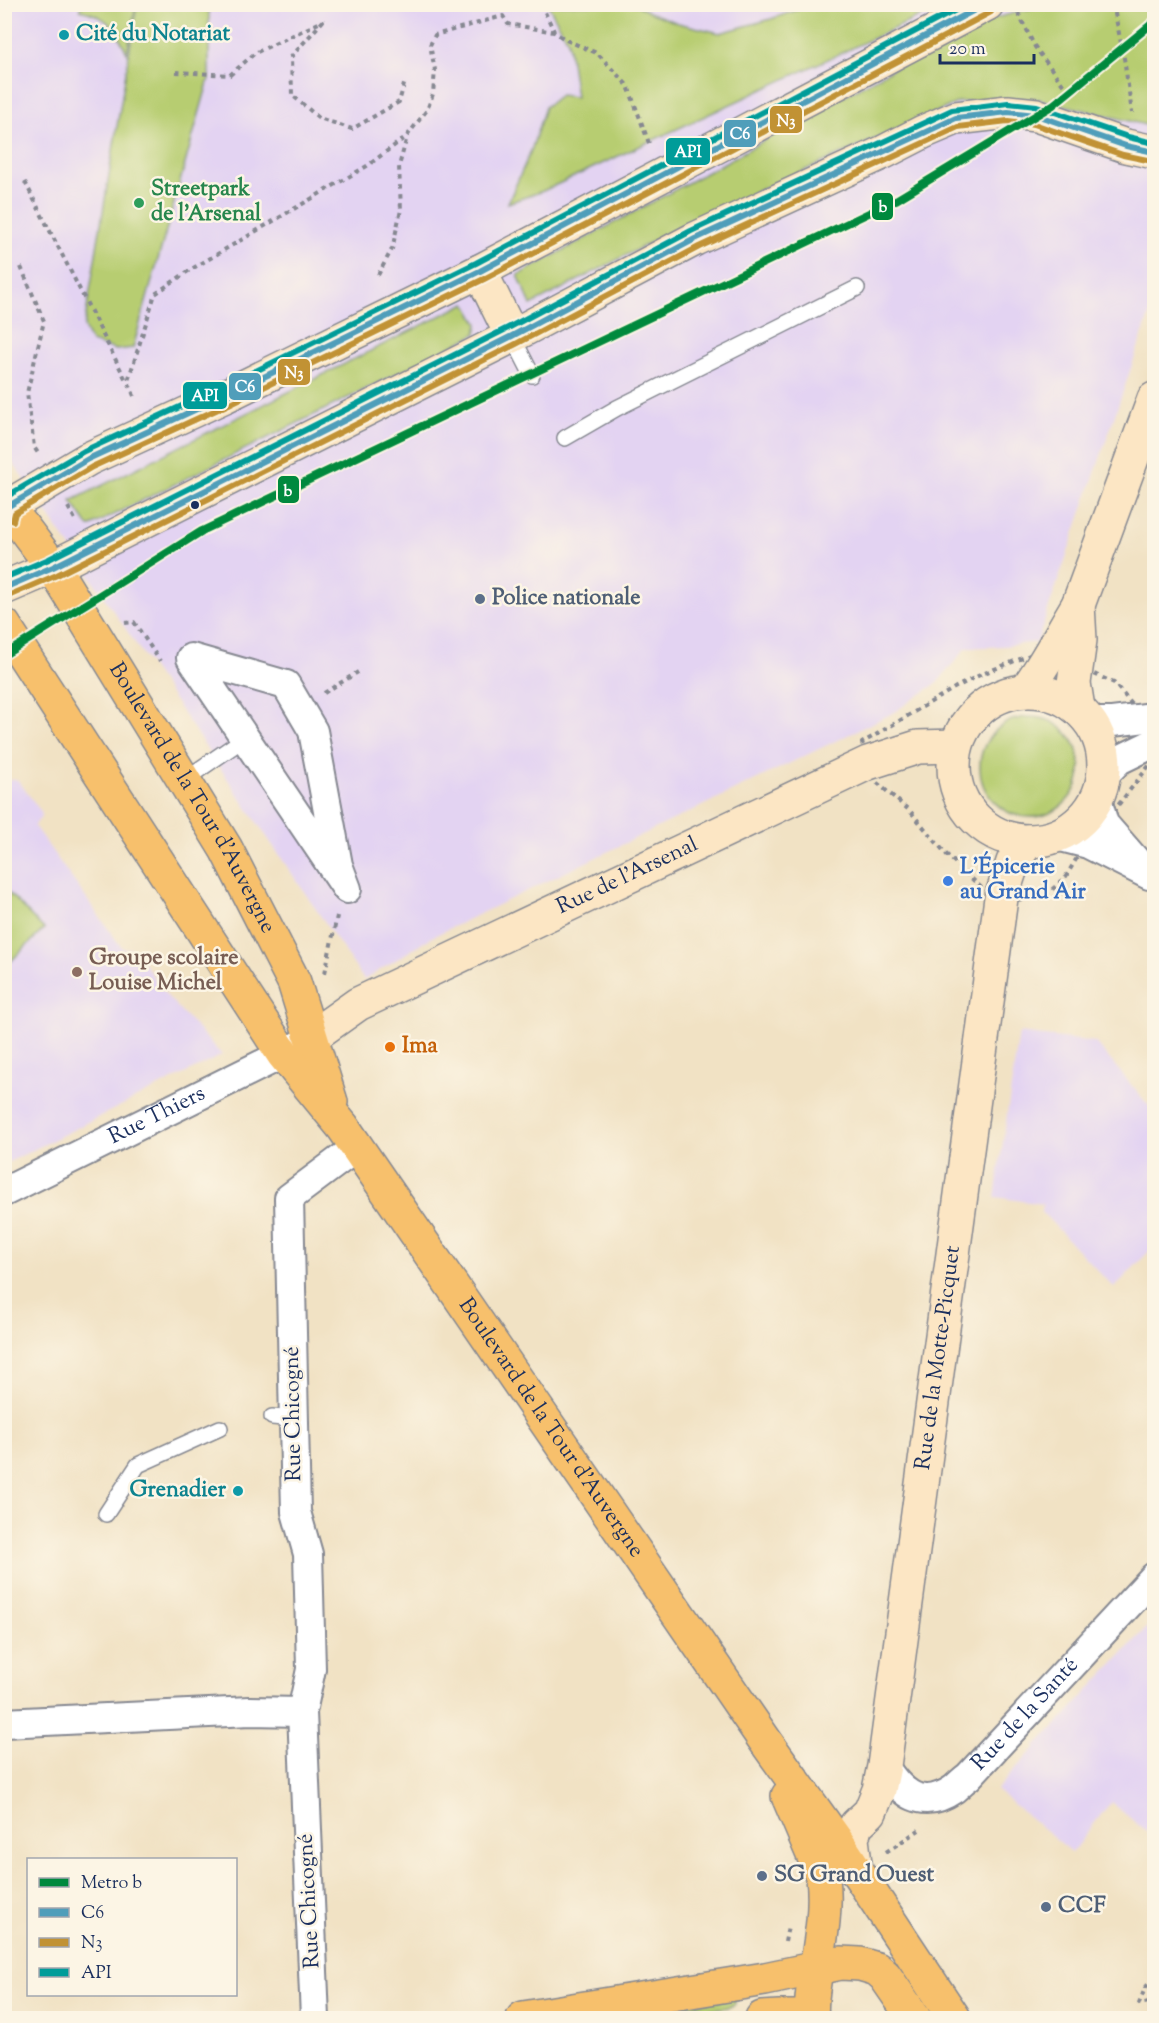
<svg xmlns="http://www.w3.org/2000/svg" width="1159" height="2023" font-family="'Sorts Mill Goudy',serif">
<rect width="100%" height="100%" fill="#fcf5e5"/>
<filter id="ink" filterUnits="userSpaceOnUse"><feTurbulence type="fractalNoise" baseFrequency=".0167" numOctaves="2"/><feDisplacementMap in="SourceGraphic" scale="12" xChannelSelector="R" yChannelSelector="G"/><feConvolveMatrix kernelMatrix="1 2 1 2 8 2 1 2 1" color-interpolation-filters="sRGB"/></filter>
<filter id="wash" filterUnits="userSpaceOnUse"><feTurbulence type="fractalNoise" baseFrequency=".008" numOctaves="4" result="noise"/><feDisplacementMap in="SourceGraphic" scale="24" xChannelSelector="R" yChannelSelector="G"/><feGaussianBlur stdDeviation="1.35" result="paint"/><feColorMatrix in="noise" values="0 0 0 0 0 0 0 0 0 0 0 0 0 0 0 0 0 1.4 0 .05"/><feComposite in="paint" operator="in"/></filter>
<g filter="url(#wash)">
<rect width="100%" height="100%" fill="#f1e2c4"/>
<!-- built -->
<g fill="#e3d3f2">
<path d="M4,5H1154V301L1037,642L1005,646L966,648L937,683L893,713L432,937L364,980L5,451Z"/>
<path d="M4,772L5,777L9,781L14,779L18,780L41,812L42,816L34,826L122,948L134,949L166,995L222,1055L5,1164Z"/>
<path d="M1019,1033L1095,1042L1154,1112V1246L1114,1288L1042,1212L1043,1204L995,1197Z"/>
<path d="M1154,1620V1838L1111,1802L1072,1852L996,1790L1036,1747L1035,1746L1050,1732Z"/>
</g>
<!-- green -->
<g fill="#b7cd71" stroke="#697e68" stroke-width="1.5">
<path d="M81,5H136L127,53C116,28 108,16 80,10Z"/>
<path d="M137,5H209V79L133,348L116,350L91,342L84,327Z"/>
<path d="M548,5H637L649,12L678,23L720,33L771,19L812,5H945L543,191L508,203L532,148L545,107L560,95L576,97L568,41Z"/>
<path d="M1044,5H1154V127L1039,99L959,102L701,216L531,305L518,275L715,168L973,24Z"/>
<path d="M466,303L478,324L476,334L89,527L71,501Z"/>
<circle cx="1030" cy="767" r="50"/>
<path d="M5,889L44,929L5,967Z"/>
<path d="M735,1998V2004L729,2007L646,2018H589Z"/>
</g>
</g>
<g filter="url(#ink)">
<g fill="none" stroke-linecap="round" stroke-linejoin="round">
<!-- lane casing -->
<g stroke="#868891" stroke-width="18">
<g id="lane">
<path d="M512,336L532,375"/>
<path d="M565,438L617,408L857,288"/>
<path d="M184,780L245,738"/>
<path d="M272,1417L294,1419"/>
<path d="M106,1514L138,1465L220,1428"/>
</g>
</g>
<!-- street casing -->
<g stroke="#868891" stroke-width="32">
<g id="street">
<path d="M191,658L286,685L313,731L338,865L347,889Z"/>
<path d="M1090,722H1112L1154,717"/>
<path d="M1104,775L1119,760L1154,743"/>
<path d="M1097,799L1104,824L1138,863"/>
<path d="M1057,836L1088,844L1149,875"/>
<path id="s1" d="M4,1192L283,1054L301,1044"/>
<path d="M4,1723L250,1711L302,1712"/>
<path id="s2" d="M884,1766C902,1794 922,1811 954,1789C959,1785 963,1780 968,1777L1154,1577"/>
<path d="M315,2018L302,1712L311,1669L308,1554L296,1512L289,1198L357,1147"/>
</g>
</g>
<!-- secondary casing -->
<g stroke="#868891" stroke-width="36">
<g id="secondary">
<path d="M480,271L512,336"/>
<path d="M4,519L7,507L88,459L225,396L480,271L987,4"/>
<path d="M4,588L53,567L512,336L695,239L884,152L923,132L956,118L1008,112L1036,115L1126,146L1154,152"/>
<circle cx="1029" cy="766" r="75"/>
<path d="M1025,691C1046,664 1060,634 1078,605L1154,399"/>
<path d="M1078,708L1074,683L1080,640L1078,605"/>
<path id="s3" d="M310,1038L358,1004L868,763L918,747L956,746"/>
<path id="s4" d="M856,1871L852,1839L856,1825L870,1812L879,1790L884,1766L1001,898L1013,862L1028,841"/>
</g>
</g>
<!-- primary casing -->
<g stroke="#868891" stroke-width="36">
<g id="primary">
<path id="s5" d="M4,502L53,567L226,849L294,982L331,1102"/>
<path id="s6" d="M4,625L283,1054L343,1127L766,1742L836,1840L954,2018"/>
<path d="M788,1796L823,1878C827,1910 820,1944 815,1976C813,1990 810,2005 812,2018"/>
<path d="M523,2018L765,1979L841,1963L860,1964L877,1969L885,1976L914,2018"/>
<path d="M762,2018L779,2017H811"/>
</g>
</g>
<!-- path -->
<g stroke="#868891" stroke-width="4" stroke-dasharray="4.5 4.5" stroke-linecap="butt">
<path d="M541,4L554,31"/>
<path d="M1113,4L1124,58L1132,113"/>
<path d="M1018,13L1035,47L1067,90"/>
<path d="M176,72L230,75L255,53L323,21L291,57L292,95L319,118L352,129L399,102L405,81"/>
<path d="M25,182L127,382"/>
<path d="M21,267L44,321L27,393L34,447L38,453"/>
<path d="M378,275L392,249L401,210L399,166L407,137"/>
<path d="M134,396L128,381L155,294L190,270L367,166L407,136L427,110L433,94L435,70L430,45L435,35L503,16L508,24L554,32L568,41L597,53L628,86L650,146"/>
<path d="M68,507L76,521"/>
<path d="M125,623L134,622L160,661"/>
<path d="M1035,653L1076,666L1114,683L1135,708L1141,719L1152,744V762L1078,856L1065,878L1048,893L1017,900L990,896L947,855L910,811L875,781L862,743L956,687L982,674Z"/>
<path d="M324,693L358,672"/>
<path d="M325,973L337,916"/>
<path d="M886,1852L919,1830"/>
<path d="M785,1942L788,1926"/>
<path d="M1154,1978L1145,1988L1139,2004L1154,2001"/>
</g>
<!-- lane -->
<use href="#lane" stroke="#fff" stroke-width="15"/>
<!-- street -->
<use href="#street" stroke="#fff" stroke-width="28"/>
<!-- secondary -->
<use href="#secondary" stroke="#fce6c4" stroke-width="33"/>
<!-- primary -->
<use href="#primary" stroke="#f7c06c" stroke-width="33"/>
<!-- bus-1 casing -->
<g stroke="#fcf5e5" stroke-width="10">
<g id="bus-1">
<path d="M4,517L7,507L88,459L225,396L480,271L986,4"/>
<path d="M4,588L53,567L512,336L695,239L956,118L1008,112L1036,115L1126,146L1154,152"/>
</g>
</g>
<!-- bus-2 casing -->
<g stroke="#fcf5e5" stroke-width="10">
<g id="bus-2">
<path d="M13,521L15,513L92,467L229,404L484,279L991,12"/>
<path d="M8,596L57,575L516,344L699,247L958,127L1008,121L1034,124L1123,155L1152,161"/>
</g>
</g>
<!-- bus-3 casing -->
<g stroke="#fcf5e5" stroke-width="10">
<g id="bus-3">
<path d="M4,498L84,451L221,388L476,263L967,4"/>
<path d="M4,578L49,559L508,328L691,231L952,110L1008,103L1037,106L1128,137L1154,143"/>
</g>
</g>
<!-- bus-1 -->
<use href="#bus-1" stroke="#509eba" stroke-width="6"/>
<!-- bus-2 -->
<use href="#bus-2" stroke="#c19234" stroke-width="6"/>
<!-- bus-3 -->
<use href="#bus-3" stroke="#009c99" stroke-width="6"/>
<!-- metro-1 casing -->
<g stroke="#fcf5e5" stroke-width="12">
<path id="metro-1" d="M4,655L202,531L896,200L1053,105L1154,22"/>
</g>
<!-- metro-1 -->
<use href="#metro-1" stroke="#00893e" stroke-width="8"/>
</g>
</g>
<!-- markers -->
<g fill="#0f9aa8" stroke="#fcf5e5" stroke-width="2">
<circle cx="64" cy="35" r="6"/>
<circle cx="238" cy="1491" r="6"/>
</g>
<circle fill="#2e9e5b" stroke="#fcf5e5" stroke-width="2" cx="139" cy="203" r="6"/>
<circle fill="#1b2f5e" stroke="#fcf5e5" stroke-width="2" cx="195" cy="505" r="5"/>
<g fill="#5c6f8a" stroke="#fcf5e5" stroke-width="2">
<circle cx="480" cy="599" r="6"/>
<circle cx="762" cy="1876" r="6"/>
<circle cx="1046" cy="1907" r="6"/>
</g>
<circle fill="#3f7fe0" stroke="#fcf5e5" stroke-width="2" cx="948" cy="881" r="6"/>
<circle fill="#8d6e63" stroke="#fcf5e5" stroke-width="2" cx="77" cy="972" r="6"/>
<circle fill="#e8710a" stroke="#fcf5e5" stroke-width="2" cx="390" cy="1047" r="6"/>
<g text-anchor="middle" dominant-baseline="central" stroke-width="5" stroke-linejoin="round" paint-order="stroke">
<!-- culture labels -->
<g font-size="22" font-weight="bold" fill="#0d838f" stroke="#fcf5e5" text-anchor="start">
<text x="76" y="35">Cité du Notariat</text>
<text x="226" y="1491" text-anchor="end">Grenadier</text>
</g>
<!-- leisure labels -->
<g font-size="22" font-weight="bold" fill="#27864d" stroke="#fcf5e5" text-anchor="start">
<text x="151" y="190">Streetpark<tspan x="151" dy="25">de l'Arsenal</tspan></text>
</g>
<!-- service labels -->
<g font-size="22" font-weight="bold" fill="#4e5e75" stroke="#fcf5e5" text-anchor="start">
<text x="492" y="599">Police nationale</text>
<text x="774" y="1876">SG Grand Ouest</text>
<text x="1058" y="1907">CCF</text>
</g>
<!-- street labels -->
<g font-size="22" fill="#1b2f5e" stroke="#fcf5e5">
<text stroke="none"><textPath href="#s5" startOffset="351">Boulevard de la Tour d'Auvergne</textPath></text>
<text stroke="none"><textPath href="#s3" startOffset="357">Rue de l'Arsenal</textPath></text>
<text stroke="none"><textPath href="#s1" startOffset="171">Rue Thiers</textPath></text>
<text stroke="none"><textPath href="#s4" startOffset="526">Rue de la Motte-Picquet</textPath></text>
<text transform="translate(294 1414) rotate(-91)">Rue Chicogné</text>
<text stroke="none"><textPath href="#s6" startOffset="972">Boulevard de la Tour d'Auvergne</textPath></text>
<text stroke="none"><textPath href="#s2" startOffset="189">Rue de la Santé</textPath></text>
<text transform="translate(310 1901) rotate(-93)">Rue Chicogné</text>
</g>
<!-- shop labels -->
<g font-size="22" font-weight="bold" fill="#366cbe" stroke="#fcf5e5" text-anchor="start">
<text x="960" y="868">L'Épicerie<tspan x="960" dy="25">au Grand Air</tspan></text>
</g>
<!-- education labels -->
<g font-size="22" font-weight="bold" fill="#785e54" stroke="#fcf5e5" text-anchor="start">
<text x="89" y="959">Groupe scolaire<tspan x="89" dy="25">Louise Michel</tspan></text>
</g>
<!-- food labels -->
<g font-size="22" font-weight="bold" fill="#c56008" stroke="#fcf5e5" text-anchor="start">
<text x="402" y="1047">Ima</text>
</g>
</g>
<g stroke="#fcf5e5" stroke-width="2">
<rect x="769" y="105" width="34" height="29" rx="6" fill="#c19234"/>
<rect x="723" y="119" width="34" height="29" rx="6" fill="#509eba"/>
<rect x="665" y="137" width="46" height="29" rx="6" fill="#009c99"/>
<rect x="871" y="192" width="23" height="29" rx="6" fill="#00893e"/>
<rect x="277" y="358" width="34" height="28" rx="6" fill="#c19234"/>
<rect x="228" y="372" width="34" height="29" rx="6" fill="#509eba"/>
<rect x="182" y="381" width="46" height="29" rx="6" fill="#009c99"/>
<rect x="277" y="475" width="23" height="29" rx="6" fill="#00893e"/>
</g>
<g font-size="16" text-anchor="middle" font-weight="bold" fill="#fff">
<text x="786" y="126">N3</text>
<text x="740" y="139">C6</text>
<text x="688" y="157">API</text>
<text x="883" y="212">b</text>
<text x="294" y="378">N3</text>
<text x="245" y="392">C6</text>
<text x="205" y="401">API</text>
<text x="288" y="496">b</text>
</g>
<!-- margin -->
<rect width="1159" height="2023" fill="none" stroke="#fcf5e5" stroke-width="24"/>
<!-- legend -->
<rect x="27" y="1858" width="210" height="138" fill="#fcf5e5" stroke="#a2a6af" stroke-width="1.5"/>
<rect x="39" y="1878" width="30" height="9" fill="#00893e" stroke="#a2a6af" stroke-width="1.5"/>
<text x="81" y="1888" font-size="18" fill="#1b2f5e">Metro b</text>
<rect x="39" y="1908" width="30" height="9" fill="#509eba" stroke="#a2a6af" stroke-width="1.5"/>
<text x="81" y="1918" font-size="18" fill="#1b2f5e">C6</text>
<rect x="39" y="1938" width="30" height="9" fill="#c19234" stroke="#a2a6af" stroke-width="1.5"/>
<text x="81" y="1948" font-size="18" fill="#1b2f5e">N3</text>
<rect x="39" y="1968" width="30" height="9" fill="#009c99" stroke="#a2a6af" stroke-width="1.5"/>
<text x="81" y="1978" font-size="18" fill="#1b2f5e">API</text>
<!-- scale -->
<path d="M940 54v9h94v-9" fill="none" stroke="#1b2f5e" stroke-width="3"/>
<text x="949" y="54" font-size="18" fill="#1b2f5e" stroke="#fcf5e5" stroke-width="4.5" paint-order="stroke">20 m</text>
</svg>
